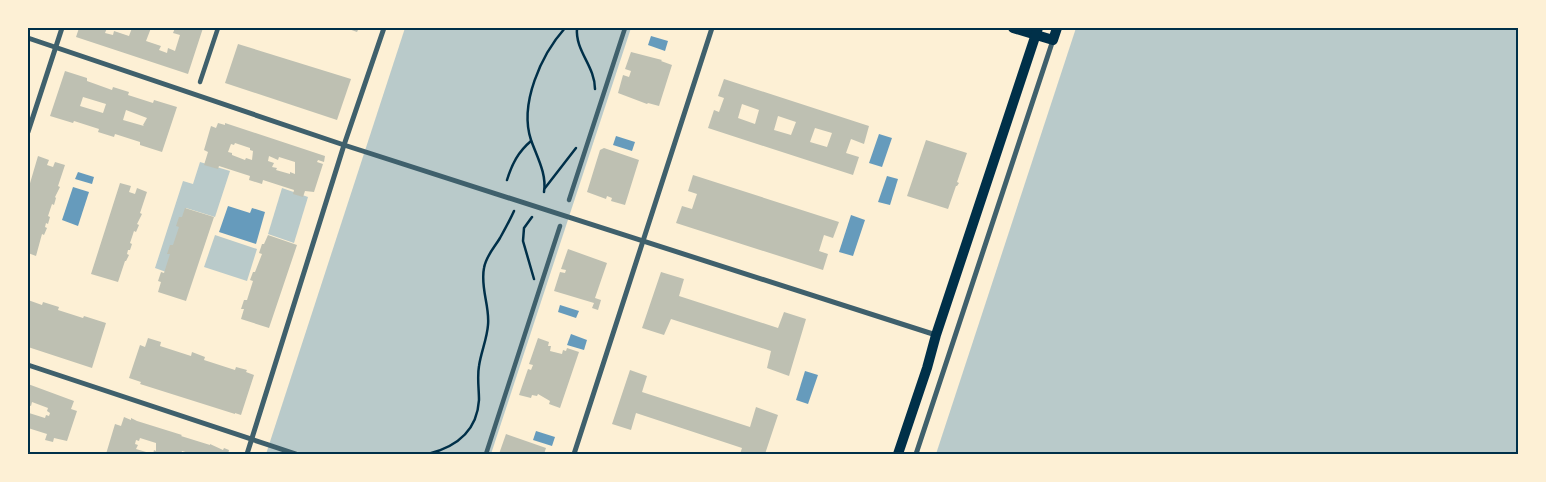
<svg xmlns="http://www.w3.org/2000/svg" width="1546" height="482" font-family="'Nunito Sans',sans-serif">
<rect width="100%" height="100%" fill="#fdf0d5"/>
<!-- green -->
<g fill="#b9caca">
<path d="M405,28H631L491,454H266Z"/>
<path d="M1076,28H1518V454H936Z"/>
<path d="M200,162L230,171L215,217L186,208L166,272L155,268L183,181L193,184Z"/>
<path d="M282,188L308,197L294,243L268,234Z"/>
<path d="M215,235L257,249L247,281L204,267Z"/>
</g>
<!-- water -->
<g fill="#669bbc">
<path d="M651,36L668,41L665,51L648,45Z"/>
<path d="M879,134L892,138L882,167L869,163Z"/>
<path d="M616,136L635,142L632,151L613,145Z"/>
<path d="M78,172L94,177L92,184L75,179Z"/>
<path d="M887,176L898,179L890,205L878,202Z"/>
<path d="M73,187L89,192L78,226L62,220Z"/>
<path d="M228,206L250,213L252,208L265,212L256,244L219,232Z"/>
<path d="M851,215L865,220L853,256L839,252Z"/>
<path d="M560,305L579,311L576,318L558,312Z"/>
<path d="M571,334L587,340L584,350L567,345Z"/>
<path d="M805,371L818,375L808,404L796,400Z"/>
<path d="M536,431L555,437L552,446L533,440Z"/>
</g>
<!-- building -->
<g fill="#bec0b2" fill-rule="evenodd">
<path d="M79,28H107L105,33L113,35L114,31L129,36L132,28H151L146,41L161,46L159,50L167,53L168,48L175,51L180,35L173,33L175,28H203L188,74L76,37Z"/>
<path d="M346,28H359L357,32Z"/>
<path d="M238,44L351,79L337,120L225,83Z"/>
<path d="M631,52L662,60L661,61L672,65L659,106L648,103L647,104L618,93L623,75L629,77L631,71L625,69Z"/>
<path d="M65,71L87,78V81L112,90L113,87L129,92L128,95L153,103L154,100L177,107L162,152L140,145V142L115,134L114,137L98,132L99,129L74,121L73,123L50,116ZM83,97L106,104L103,113L80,106ZM126,110L147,118L143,125L144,126L123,120Z"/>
<path d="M724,79L869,126L864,144L851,139L846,153L859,157L853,175L708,128L714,110L719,112L724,98L718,96ZM742,104L759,110L755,124L738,118ZM778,116L796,122L791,135L774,130ZM815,128L832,133L827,147L810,142Z"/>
<path d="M218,123L225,125V123L325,156L324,162L318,160L317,162L323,164L314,192L305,191L303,197L293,194L294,190L263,180L262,184L249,180L250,176L219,166L218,169L204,165L208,152L204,150L211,126L216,128ZM235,143L250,148V150L253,151L252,160L246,158L245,160L232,155V153L228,152L231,144L234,145ZM269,156L278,160L279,157L295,162V174L290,172V174L276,170L277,168L272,167L274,163L268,161Z"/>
<path d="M926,140L967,153L957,182L959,183L957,186H956L948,209L907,196Z"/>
<path d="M604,148L639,160L625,205L611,201L612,198L607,196L606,199L587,192L600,150Z"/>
<path d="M38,156L49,160L47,165L53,167L55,162L65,165L58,186L60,187L55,197L56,198L54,205L52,204L48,216L50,217L48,224L46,223L45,227L47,228L44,235L42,234L36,256L28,253V190Z"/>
<path d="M693,175L839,222L833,238L824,235L819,251L828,254L823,270L676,223L682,206L692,209L697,194L688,191Z"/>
<path d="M120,183L131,186L129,192L135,194L137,188L147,192L140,213L142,214L137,224L139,225L136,232L134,231L130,243L132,244L130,250H128L127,254L129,255L126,261H125L118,282L91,274Z"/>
<path d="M185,208L214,217L186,301L158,292L161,282L158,281L161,272L164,273L170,254H167L170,245H173L179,227L176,226L179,217H182Z"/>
<path d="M268,235L297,245L269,328L241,319L244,309H241L244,300H247L253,281L250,280L253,272H255L262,254L259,253L262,244H264Z"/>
<path d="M568,249L607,263L595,298L601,300L598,310L592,308L594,303L554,291L560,272L565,273L566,270L561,269Z"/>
<path d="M661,272L684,279L679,296L778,328L784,312L806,319L789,376L767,368L771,351L671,319L664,335L642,328Z"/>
<path d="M28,300L42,305L43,302L59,307L58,310L83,318L84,316L106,323L92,368L28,347Z"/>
<path d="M148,338L161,342L160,346L191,356L192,352L205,357L204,360L235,370L236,367L247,370L246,372L254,375L241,415L235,413V414L140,384L141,382L129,378L140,345L145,347Z"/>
<path d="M538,338L549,342L548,346H551L550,351L562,354L563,350L566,351L567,348L579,352L560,408L549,404L550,401L538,394L537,396L532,395L531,398L519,395L528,369L531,370L533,365L529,364Z"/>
<path d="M630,370L647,376L642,392L750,427L756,407L778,415L765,454H740L742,448L636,413L631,430L612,424Z"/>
<path d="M28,384L74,401L71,409L77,411L67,441L54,438L53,442L45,440L47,434L28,428V409L30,410L29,413L45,418L46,415L49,416L50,413L47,411L48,408L32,402L31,406L28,405Z"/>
<path d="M124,417L131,420V418L137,421L182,435L181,436L210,445V444L223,450L224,448L229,450L228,454H192L182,451L181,454H106L115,424L121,426ZM140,438L156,443V451L154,450L153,454L136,449L138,445L135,444L136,440L139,441Z"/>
<path d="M506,434L546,448L544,454H499Z"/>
</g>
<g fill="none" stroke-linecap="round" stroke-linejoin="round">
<!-- path -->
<g stroke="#003049" stroke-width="2.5">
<path d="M577,28C575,51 595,66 595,89"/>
<path d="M507,180C512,164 518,152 531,141"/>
<path d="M545,188L576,148"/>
<path d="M544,192C547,174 537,157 531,140C519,104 541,55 565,28"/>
<path d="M532,217L524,228L523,241L534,279"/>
<path d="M428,454C456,447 477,432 479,400C479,389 477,377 479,366C481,352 487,339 488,325C490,306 480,288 484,268C486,256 494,248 500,238C505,229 510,220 514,211"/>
</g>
<!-- pedestrian -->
<g stroke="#3f606c" stroke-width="4.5">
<path d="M200,82L218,28"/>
<path d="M569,200L625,28"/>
<path d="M486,454L560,226"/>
</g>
<!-- minor -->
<g stroke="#3f606c" stroke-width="5">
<path d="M28,38L344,145L936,335"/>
<path d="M28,132L62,28"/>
<path d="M28,365L296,454"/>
<path d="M247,454L344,145L384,28"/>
<path d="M574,454L712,28"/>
<path d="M916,454L1053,40"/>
</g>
<!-- secondary -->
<g stroke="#003049" stroke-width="10">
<path d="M1013,28L1053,40L1057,28"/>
<path d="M898,454L927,368L936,335L1038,28"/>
</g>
</g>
<!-- border -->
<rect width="1546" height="482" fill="none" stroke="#fdf0d5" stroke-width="58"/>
<rect x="29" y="29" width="1488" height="424" fill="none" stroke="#003049" stroke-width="2"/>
</svg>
